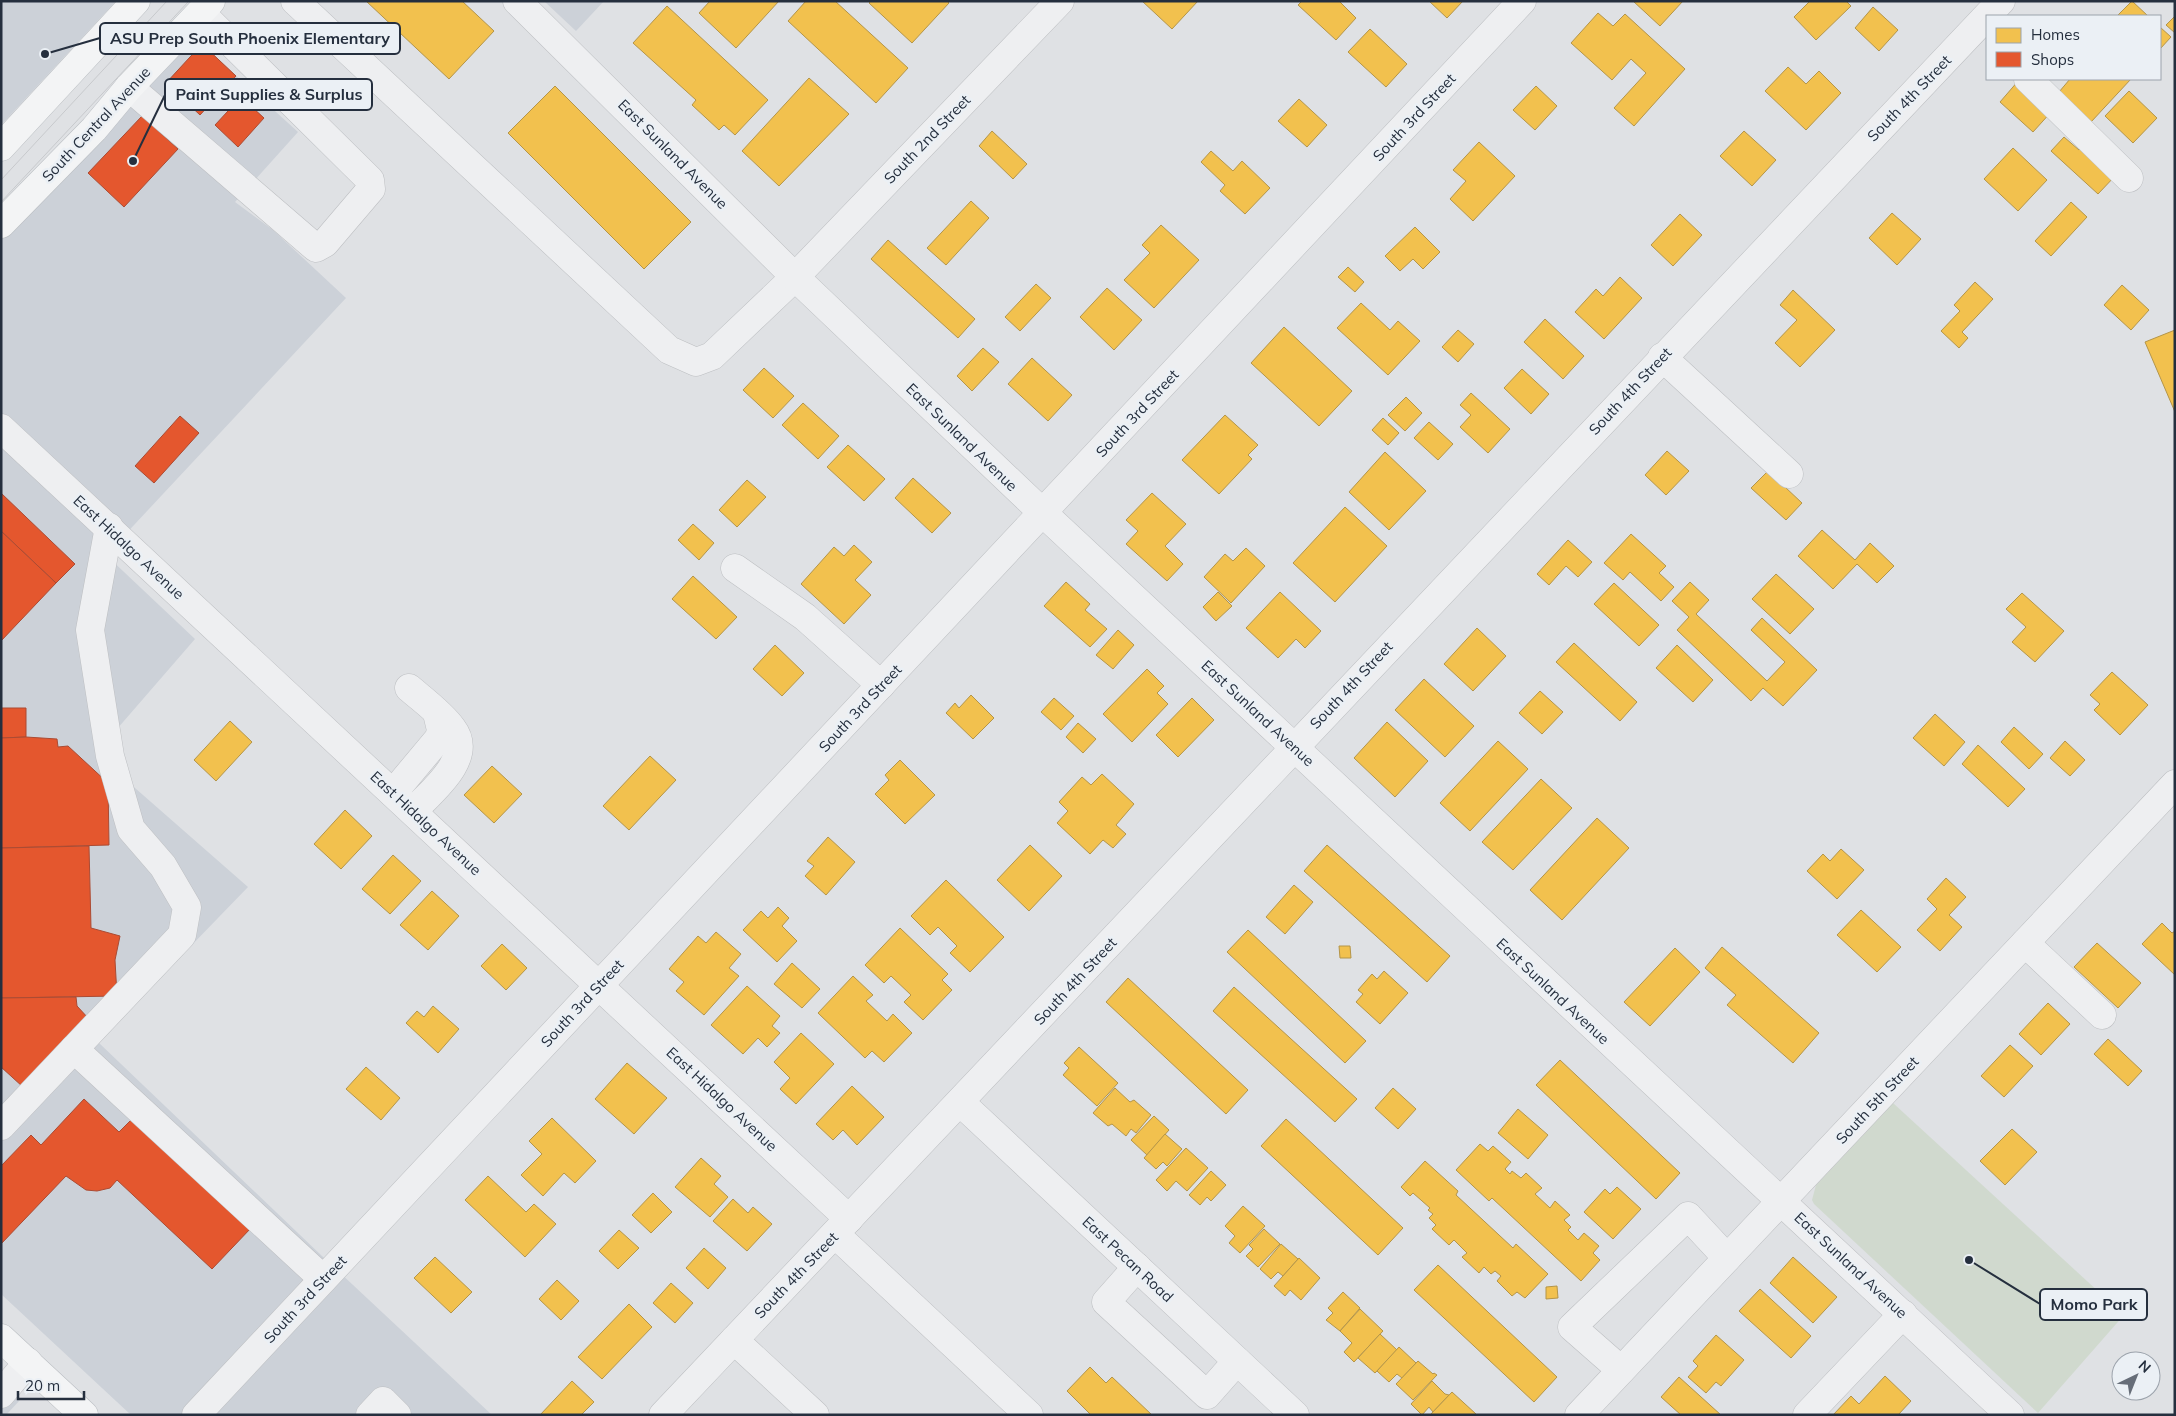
<svg xmlns="http://www.w3.org/2000/svg" width="2176" height="1416" font-family="Mulish,sans-serif">
<rect width="100%" height="100%" fill="#dfe1e4"/>
<!-- built -->
<g fill="#ccd1d8">
<path d="M1,1H116L1,125Z"/>
<path d="M544,1H604L576,31Z"/>
<path d="M190,34L298,132L235,202L273,230L346,298L106,555L195,639L117,729L127,781L248,887L98,1042L322,1256L492,1415H131L1,1294V239Z"/>
<path d="M1,1381L21,1399L6,1415H1Z"/>
</g>
<!-- green -->
<path fill="#d0d9ce" d="M1893,1103L2124,1315L2038,1413L1814,1204L1812,1200L1816,1185Z"/>
<!-- homes -->
<g fill="#f2c14e" stroke="#b49549">
<path d="M366,1H462L494,31L449,79Z"/>
<path d="M710,1H779L736,48L699,13Z"/>
<path d="M806,1H835L908,68L876,103L788,21Z"/>
<path d="M871,1H947L949,3L912,43L869,3Z"/>
<path d="M1142,1H1198L1172,29Z"/>
<path d="M1302,1H1339L1356,18L1336,40L1298,5Z"/>
<path d="M1429,1H1463L1447,18Z"/>
<path d="M1633,1H1683L1660,26Z"/>
<path d="M1810,1H1846L1851,6L1816,40L1794,17Z"/>
<path d="M2132,1L2148,16H2117Z"/>
<path d="M667,6L768,100L735,135L724,125L719,130L692,105L696,100L633,43Z"/>
<path d="M1873,7L1898,30L1879,51L1855,28Z"/>
<path d="M1598,13L1613,26L1625,14L1685,69L1634,126L1614,108L1646,73L1631,59L1612,80L1571,43Z"/>
<path d="M2175,16V33L2166,25Z"/>
<path d="M2160,27L2171,37L2160,49Z"/>
<path d="M1370,29L1407,64L1386,87L1348,52Z"/>
<path d="M1788,67L1806,84L1819,71L1841,93L1806,130L1765,91Z"/>
<path d="M809,78L849,114L779,186L742,151Z"/>
<path d="M2070,79H2131L2091,122L2059,92Z"/>
<path d="M2019,80L2052,111L2033,132L2000,102Z"/>
<path d="M555,86L691,222L644,269L508,133Z"/>
<path d="M1536,86L1557,106L1535,130L1513,110Z"/>
<path d="M2129,91L2157,118L2133,143L2105,116Z"/>
<path d="M1299,99L1327,125L1307,147L1278,121Z"/>
<path d="M992,131L1027,164L1013,179L979,146Z"/>
<path d="M1744,131L1776,160L1752,186L1720,156Z"/>
<path d="M2064,137L2079,150L2084,145L2116,175L2098,194L2051,151Z"/>
<path d="M1479,142L1515,176L1473,221L1450,199L1466,181L1453,170Z"/>
<path d="M2013,148L2047,180L2018,211L1984,179Z"/>
<path d="M1211,151L1233,171L1242,161L1270,188L1245,214L1220,191L1225,185L1201,162Z"/>
<path d="M971,201L989,218L946,265L927,248Z"/>
<path d="M2071,202L2087,217L2051,256L2035,241Z"/>
<path d="M1892,213L1921,239L1897,265L1869,238Z"/>
<path d="M1680,214L1702,235L1673,266L1651,245Z"/>
<path d="M1161,225L1199,260L1154,308L1124,280L1150,253L1142,245Z"/>
<path d="M1415,227L1440,252L1423,269L1413,259L1400,271L1385,256Z"/>
<path d="M888,240L975,319L958,338L871,259Z"/>
<path d="M1348,267L1364,282L1355,292L1338,277Z"/>
<path d="M1620,277L1642,298L1604,339L1575,312L1596,289L1603,296Z"/>
<path d="M1975,282L1993,299L1962,332L1968,338L1959,348L1941,331L1960,311L1954,305Z"/>
<path d="M1036,284L1051,298L1020,331L1005,317Z"/>
<path d="M2122,285L2149,310L2131,330L2104,305Z"/>
<path d="M1107,288L1142,320L1114,350L1080,317Z"/>
<path d="M1793,290L1835,330L1800,367L1775,343L1797,320L1780,305Z"/>
<path d="M1361,303L1390,330L1398,321L1420,341L1388,375L1337,328Z"/>
<path d="M1545,319L1584,356L1563,379L1524,342Z"/>
<path d="M1284,327L1352,391L1319,426L1251,363Z"/>
<path d="M1458,330L1474,344L1458,362L1442,347Z"/>
<path d="M2175,330V412L2145,342Z"/>
<path d="M983,348L999,362L972,391L957,376Z"/>
<path d="M1032,358L1072,395L1048,421L1008,384Z"/>
<path d="M764,368L794,396L773,418L743,390Z"/>
<path d="M1522,369L1549,394L1531,414L1504,388Z"/>
<path d="M1471,393L1510,429L1488,453L1460,427L1471,415L1460,405Z"/>
<path d="M1406,397L1422,413L1405,431L1388,415Z"/>
<path d="M803,403L839,436L818,459L782,425Z"/>
<path d="M1225,415L1258,445L1248,455L1252,459L1219,494L1182,460Z"/>
<path d="M1383,418L1399,433L1388,445L1372,430Z"/>
<path d="M1429,422L1453,444L1438,460L1414,438Z"/>
<path d="M848,445L885,479L864,501L827,467Z"/>
<path d="M1667,451L1689,471L1666,495L1645,475Z"/>
<path d="M1385,452L1426,491L1389,530L1349,492Z"/>
<path d="M1768,471L1802,503L1786,520L1751,488Z"/>
<path d="M913,478L951,513L932,533L895,498Z"/>
<path d="M747,480L766,497L737,527L719,510Z"/>
<path d="M1152,493L1186,524L1165,546L1183,564L1167,581L1126,544L1138,531L1126,520Z"/>
<path d="M1345,507L1387,546L1335,602L1293,563Z"/>
<path d="M693,524L714,543L699,560L678,540Z"/>
<path d="M1822,530L1855,560L1870,543L1894,566L1877,583L1857,564L1833,589L1798,556Z"/>
<path d="M1631,534L1666,566L1659,573L1674,587L1661,601L1630,572L1623,580L1604,563Z"/>
<path d="M1568,540L1592,562L1578,577L1566,566L1549,585L1537,574Z"/>
<path d="M854,545L872,562L855,580L871,595L844,624L801,584L834,547L844,556Z"/>
<path d="M1246,548L1265,566L1231,603L1204,577L1225,554L1233,561Z"/>
<path d="M1776,574L1814,609L1790,634L1752,599Z"/>
<path d="M693,576L737,617L716,639L672,599Z"/>
<path d="M1066,582L1090,604L1085,610L1107,629L1090,647L1044,606Z"/>
<path d="M1690,582L1709,600L1696,614L1767,681L1785,662L1751,630L1762,618L1817,670L1783,706L1763,688L1751,701L1677,630L1689,617L1672,601Z"/>
<path d="M1614,583L1659,625L1639,646L1594,604Z"/>
<path d="M1218,592L1232,606L1216,621L1203,607Z"/>
<path d="M1280,592L1321,631L1305,648L1296,639L1278,658L1246,628Z"/>
<path d="M2022,593L2064,631L2035,662L2012,642L2026,627L2006,609Z"/>
<path d="M1477,628L1506,656L1473,691L1444,664Z"/>
<path d="M1118,630L1134,645L1113,669L1096,655Z"/>
<path d="M1574,643L1637,702L1620,721L1556,662Z"/>
<path d="M775,645L804,673L782,696L753,669Z"/>
<path d="M1677,645L1713,680L1693,702L1656,668Z"/>
<path d="M1147,669L1164,686L1157,693L1168,704L1132,742L1103,714Z"/>
<path d="M2112,672L2148,705L2120,735L2094,710L2100,704L2090,695Z"/>
<path d="M1424,679L1474,726L1445,757L1395,710Z"/>
<path d="M1540,691L1563,712L1542,734L1519,713Z"/>
<path d="M971,695L994,718L973,739L946,713L955,703L959,708Z"/>
<path d="M1054,698L1074,716L1061,730L1041,712Z"/>
<path d="M1192,698L1214,720L1178,757L1156,735Z"/>
<path d="M1935,714L1965,742L1944,766L1913,738Z"/>
<path d="M230,721L252,742L216,781L194,760Z"/>
<path d="M1387,722L1428,761L1395,797L1354,758Z"/>
<path d="M1078,723L1096,739L1083,753L1066,737Z"/>
<path d="M2014,727L2043,754L2029,769L2001,742Z"/>
<path d="M1498,741L1528,769L1470,831L1440,803Z"/>
<path d="M2065,741L2085,760L2070,776L2050,758Z"/>
<path d="M1978,745L2025,789L2008,807L1962,764Z"/>
<path d="M650,756L676,780L629,830L603,806Z"/>
<path d="M900,760L935,795L905,824L875,794L889,780L885,775Z"/>
<path d="M492,766L522,794L494,823L464,795Z"/>
<path d="M1102,774L1134,804L1116,825L1126,834L1113,848L1103,840L1090,854L1057,823L1068,811L1059,802L1082,777L1091,785Z"/>
<path d="M1541,779L1572,808L1513,870L1482,842Z"/>
<path d="M345,810L372,836L341,869L314,844Z"/>
<path d="M1597,818L1629,848L1562,920L1530,890Z"/>
<path d="M828,837L855,862L826,895L805,876L814,866L807,861Z"/>
<path d="M1030,845L1062,876L1029,911L997,880Z"/>
<path d="M1327,845L1450,956L1427,982L1304,871Z"/>
<path d="M1841,849L1864,870L1837,899L1807,871L1823,854L1830,861Z"/>
<path d="M393,855L421,881L390,914L362,889Z"/>
<path d="M1946,878L1966,897L1949,915L1962,927L1940,951L1917,930L1937,909L1927,899Z"/>
<path d="M946,880L1004,937L970,972L950,953L957,946L938,927L930,935L911,916Z"/>
<path d="M1294,885L1313,902L1285,934L1266,917Z"/>
<path d="M432,891L459,916L428,950L400,925Z"/>
<path d="M778,907L789,918L782,926L797,941L777,962L743,930L761,911L768,918Z"/>
<path d="M1861,910L1901,947L1877,972L1837,935Z"/>
<path d="M2162,923L2172,933L2175,931V975L2142,944Z"/>
<path d="M900,928L948,974L942,980L952,990L923,1020L904,1002L911,995L891,976L884,983L865,965Z"/>
<path d="M1248,930L1366,1041L1345,1063L1227,952Z"/>
<path d="M716,932L741,954L729,968L739,976L704,1015L676,991L684,982L669,969L698,936L706,943Z"/>
<path d="M2097,943L2141,983L2118,1008L2074,967Z"/>
<path d="M502,944L527,968L506,990L481,966Z"/>
<path d="M1339,946H1350L1351,958H1340Z"/>
<path d="M1722,947L1819,1033L1793,1063L1727,1005L1736,995L1705,968Z"/>
<path d="M1675,948L1700,972L1650,1026L1624,1002Z"/>
<path d="M792,963L820,989L802,1008L774,984Z"/>
<path d="M1384,971L1408,993L1380,1024L1356,1002L1363,994L1358,990L1372,974L1377,979Z"/>
<path d="M853,976L873,995L866,1001L887,1021L893,1014L912,1033L884,1062L872,1051L865,1058L818,1013Z"/>
<path d="M1128,978L1248,1090L1226,1114L1106,1002Z"/>
<path d="M747,986L780,1016L772,1026L780,1033L767,1047L758,1038L743,1054L711,1025Z"/>
<path d="M1234,987L1357,1099L1335,1122L1213,1011Z"/>
<path d="M2048,1003L2070,1024L2041,1055L2019,1034Z"/>
<path d="M433,1006L459,1029L438,1053L406,1023L417,1011L424,1017Z"/>
<path d="M801,1033L834,1064L796,1104L780,1089L790,1078L774,1062Z"/>
<path d="M2108,1039L2142,1071L2128,1086L2094,1054Z"/>
<path d="M2010,1045L2033,1066L2004,1097L1981,1076Z"/>
<path d="M1079,1047L1118,1083L1097,1106L1063,1075L1069,1068L1064,1063Z"/>
<path d="M1560,1060L1680,1173L1656,1199L1536,1085Z"/>
<path d="M627,1063L667,1098L634,1134L595,1099Z"/>
<path d="M366,1067L400,1098L381,1120L346,1089Z"/>
<path d="M852,1086L884,1117L857,1145L843,1130L833,1140L816,1124Z"/>
<path d="M1115,1088L1130,1102L1134,1100L1151,1115L1136,1133L1131,1129L1126,1136L1112,1124L1108,1126L1093,1113Z"/>
<path d="M1393,1088L1416,1109L1398,1129L1375,1108Z"/>
<path d="M1518,1109L1548,1135L1528,1159L1498,1133Z"/>
<path d="M1154,1116L1169,1130L1147,1155L1131,1140Z"/>
<path d="M552,1118L596,1161L575,1183L564,1173L543,1196L521,1175L542,1154L529,1141Z"/>
<path d="M1286,1119L1403,1228L1378,1255L1261,1146Z"/>
<path d="M2012,1129L2037,1152L2005,1185L1980,1161Z"/>
<path d="M1165,1134L1182,1149L1167,1166L1163,1162L1156,1169L1144,1158Z"/>
<path d="M1480,1144L1488,1151L1493,1146L1511,1162L1505,1169L1510,1174L1512,1171L1521,1178L1526,1173L1542,1188L1535,1194L1550,1208L1555,1201L1570,1215L1564,1220L1571,1227L1568,1230L1578,1240L1584,1233L1599,1246L1593,1253L1600,1260L1581,1281L1492,1198L1489,1201L1456,1170Z"/>
<path d="M1186,1148L1208,1168L1187,1191L1176,1181L1167,1191L1156,1180Z"/>
<path d="M701,1158L721,1176L714,1184L728,1197L710,1217L675,1187Z"/>
<path d="M1425,1161L1458,1191L1456,1195L1513,1248L1516,1244L1548,1274L1525,1298L1517,1292L1512,1296L1497,1281L1501,1276L1495,1271L1491,1274L1484,1267L1479,1273L1462,1257L1467,1253L1454,1240L1449,1245L1432,1229L1436,1225L1429,1218L1433,1214L1428,1210L1430,1208L1413,1193L1410,1196L1401,1187Z"/>
<path d="M1211,1171L1226,1185L1211,1201L1207,1197L1200,1205L1189,1195Z"/>
<path d="M488,1176L526,1212L534,1204L556,1224L525,1257L465,1200Z"/>
<path d="M1617,1187L1641,1209L1613,1239L1584,1212L1605,1189L1610,1194Z"/>
<path d="M653,1193L672,1212L651,1233L632,1215Z"/>
<path d="M733,1199L748,1213L753,1207L772,1224L747,1251L713,1221Z"/>
<path d="M1243,1206L1265,1226L1240,1253L1229,1243L1235,1236L1225,1226Z"/>
<path d="M1264,1229L1280,1244L1258,1267L1246,1256L1253,1249L1249,1245Z"/>
<path d="M619,1230L639,1248L618,1269L599,1251Z"/>
<path d="M1281,1244L1298,1259L1283,1276L1278,1272L1271,1279L1260,1269Z"/>
<path d="M704,1248L726,1268L708,1289L686,1268Z"/>
<path d="M435,1257L472,1292L451,1313L414,1278Z"/>
<path d="M1793,1257L1837,1297L1813,1323L1770,1283Z"/>
<path d="M1299,1258L1320,1278L1301,1300L1290,1290L1285,1296L1274,1286Z"/>
<path d="M1438,1265L1557,1377L1534,1402L1414,1290Z"/>
<path d="M557,1280L579,1301L561,1320L539,1299Z"/>
<path d="M671,1283L693,1303L675,1323L653,1303Z"/>
<path d="M1557,1286L1558,1298L1546,1299V1287Z"/>
<path d="M1760,1289L1811,1336L1791,1358L1739,1311Z"/>
<path d="M1343,1292L1360,1308L1340,1331L1326,1320L1333,1313L1328,1308Z"/>
<path d="M629,1304L652,1327L602,1379L578,1357Z"/>
<path d="M1360,1309L1383,1331L1354,1362L1344,1352L1352,1343L1340,1331Z"/>
<path d="M1380,1334L1397,1350L1375,1373L1358,1358Z"/>
<path d="M1716,1335L1744,1360L1721,1386L1716,1382L1706,1393L1688,1377L1698,1366L1693,1361Z"/>
<path d="M1399,1347L1416,1363L1402,1378L1397,1374L1389,1382L1377,1371Z"/>
<path d="M1418,1361L1433,1374L1434,1373L1437,1375L1413,1400L1396,1384Z"/>
<path d="M1090,1367L1106,1383L1112,1377L1152,1415H1091L1067,1391Z"/>
<path d="M1885,1376L1911,1401L1898,1415H1833L1851,1396L1859,1404Z"/>
<path d="M1679,1377L1721,1415H1681L1661,1397Z"/>
<path d="M572,1381L594,1402L581,1415H540Z"/>
<path d="M1432,1381L1445,1394L1449,1395L1433,1412L1429,1407L1422,1415L1411,1404Z"/>
<path d="M1452,1392L1476,1414L1475,1415H1430Z"/>
</g>
<!-- shops -->
<g fill="#e4572e" stroke="#ab4b33">
<path d="M202,44L236,76L200,115L166,83Z"/>
<path d="M241,97L264,118L238,147L215,125Z"/>
<path d="M142,116L178,149L124,207L88,173Z"/>
<path d="M180,416L199,433L154,483L135,466Z"/>
<path d="M1,493L75,564L56,583L1,531Z"/>
<path d="M1,531L56,583L1,641Z"/>
<path d="M1,708H26V737L1,738Z"/>
<path d="M26,737L57,739L58,747L68,746L108,783L109,845L1,848V738Z"/>
<path d="M89,846L91,928L120,936L115,960L117,996L1,998V848Z"/>
<path d="M76,997L77,1006L89,1019L23,1087L1,1067V998Z"/>
<path d="M84,1099L119,1132L133,1118L251,1228L212,1269L117,1180L110,1188L97,1191L86,1190L66,1176L1,1244V1166L31,1135L41,1145Z"/>
</g>
<g fill="none" stroke-linecap="round" stroke-linejoin="round">
<!-- minor casing -->
<g stroke="#bdbfc2" stroke-width="29">
<g id="minor">
<path d="M295,1L669,350L696,362L712,356L795,277L1060,1"/>
<path d="M517,1L795,277L1043,513L2010,1415"/>
<path d="M2028,79L2129,178"/>
<path d="M129,87L316,248L325,243L371,189L370,180L201,13"/>
<path d="M1662,357L1789,474"/>
<path d="M1,428L849,1219"/>
<path d="M735,568L805,617L881,685"/>
<path d="M409,688C423,700 441,713 452,728C475,758 432,791 413,811"/>
<path d="M393,793L439,738L441,730L437,713"/>
<path d="M2025,943L2102,1015"/>
<path d="M74,1049L323,1279"/>
<path d="M960,1102L1295,1415"/>
<path d="M1,1126L182,935L187,907L163,866L131,829L110,756L90,630L109,527"/>
<path d="M835,1234L1029,1415"/>
<path d="M1137,1267L1106,1302L1207,1395L1237,1361"/>
<path d="M734,1340L815,1415"/>
<path d="M1621,1370L1572,1327L1688,1216L1727,1258"/>
<path d="M1,1394L28,1362"/>
<path d="M196,1415L1522,1"/>
<path d="M370,1415L383,1401L397,1415"/>
<path d="M663,1415L2001,1"/>
<path d="M1579,1415L2175,784"/>
<path d="M1807,1415L1903,1314"/>
</g>
</g>
<!-- major casing -->
<g stroke="#babec2" stroke-width="29">
<g id="major">
<path d="M1,147L136,1"/>
<path d="M1,224L94,129L129,87L211,1"/>
<path d="M1,1338L84,1415"/>
</g>
</g>
<!-- minor -->
<use href="#minor" stroke="#eeeff1" stroke-width="28"/>
<!-- major -->
<use href="#major" stroke="#f3f4f5" stroke-width="28"/>
<!-- tram -->
<g stroke="#c7c9cc" stroke-width="1">
<path d="M1,180L167,1"/>
<path d="M1,202L189,1"/>
</g>
</g>
<g text-anchor="middle" dominant-baseline="central" stroke-width="5" stroke-linejoin="round" paint-order="stroke">
<!-- street labels -->
<g font-size="15" fill="#252f3e" stroke="#ebf0f5">
<text transform="translate(1909 98) rotate(-46)">South 4th Street</text>
<text transform="translate(1414 117) rotate(-47)">South 3rd Street</text>
<text transform="translate(96 124) rotate(-47)">South Central Avenue</text>
<text transform="translate(927 139) rotate(-46)">South 2nd Street</text>
<text transform="translate(673 154) rotate(45)">East Sunland Avenue</text>
<text transform="translate(1630 391) rotate(-47)">South 4th Street</text>
<text transform="translate(1137 413) rotate(-47)">South 3rd Street</text>
<text transform="translate(962 437) rotate(44)">East Sunland Avenue</text>
<text transform="translate(129 547) rotate(43)">East Hidalgo Avenue</text>
<text transform="translate(1351 685) rotate(-47)">South 4th Street</text>
<text transform="translate(860 708) rotate(-47)">South 3rd Street</text>
<text transform="translate(1258 713) rotate(43)">East Sunland Avenue</text>
<text transform="translate(426 823) rotate(43)">East Hidalgo Avenue</text>
<text transform="translate(1075 981) rotate(-47)">South 4th Street</text>
<text transform="translate(1553 991) rotate(43)">East Sunland Avenue</text>
<text transform="translate(582 1003) rotate(-47)">South 3rd Street</text>
<text transform="translate(722 1099) rotate(43)">East Hidalgo Avenue</text>
<text transform="translate(1877 1100) rotate(-47)">South 5th Street</text>
<text transform="translate(1128 1259) rotate(43)">East Pecan Road</text>
<text transform="translate(1851 1265) rotate(43)">East Sunland Avenue</text>
<text transform="translate(796 1275) rotate(-46)">South 4th Street</text>
<text transform="translate(305 1299) rotate(-47)">South 3rd Street</text>
</g>
</g>
<!-- callouts -->
<path fill="none" stroke="#252f3e" stroke-width="2" d="M45 54L100 38M133 161L165 95M1969 1260L2040 1304"/>
<g fill="#252f3e" stroke="#ebf0f5" stroke-width="2">
<circle cx="45" cy="54" r="5"/>
<circle cx="133" cy="161" r="5"/>
<circle cx="1969" cy="1260" r="5"/>
</g>
<g fill="#ebf0f5" stroke="#252f3e" stroke-width="2">
<rect x="100" y="23" width="300" height="31" rx="5"/>
<rect x="165" y="79" width="207" height="31" rx="5"/>
<rect x="2040" y="1289" width="107" height="31" rx="5"/>
</g>
<g font-size="16" text-anchor="middle" font-weight="bold" fill="#252f3e">
<text x="250" y="44">ASU Prep South Phoenix Elementary</text>
<text x="269" y="100">Paint Supplies &amp; Surplus</text>
<text x="2094" y="1310">Momo Park</text>
</g>
<!-- border -->
<rect width="2176" height="1416" fill="none" stroke="#252f3e" stroke-width="5"/>
<!-- legend -->
<rect x="1986" y="15" width="175" height="65" fill="#ebf0f5" stroke="#9ca3ac"/>
<rect x="1996" y="28" width="25" height="15" fill="#f2c14e" stroke="#9ca3ac"/>
<text x="2031" y="40" font-size="15" fill="#252f3e">Homes</text>
<rect x="1996" y="52" width="25" height="15" fill="#e4572e" stroke="#9ca3ac"/>
<text x="2031" y="65" font-size="15" fill="#252f3e">Shops</text>
<!-- north arrow -->
<g transform="translate(2136 1376) rotate(43)"><circle r="24" fill="#ebf0f5" stroke="#9ca3ac"/>
<path d="M0-4L9 19L0 12L-9 19Z" fill="#666d78"/>
<text y="-8" font-size="14" font-weight="bold" text-anchor="middle" fill="#252f3e">N</text>
</g>
<!-- scale -->
<path d="M18 1391v8h66v-8" fill="none" stroke="#252f3e" stroke-width="2.5"/>
<text x="25" y="1391" font-size="15" fill="#252f3e" stroke="#ebf0f5" stroke-width="4" paint-order="stroke">20 m</text>
</svg>
